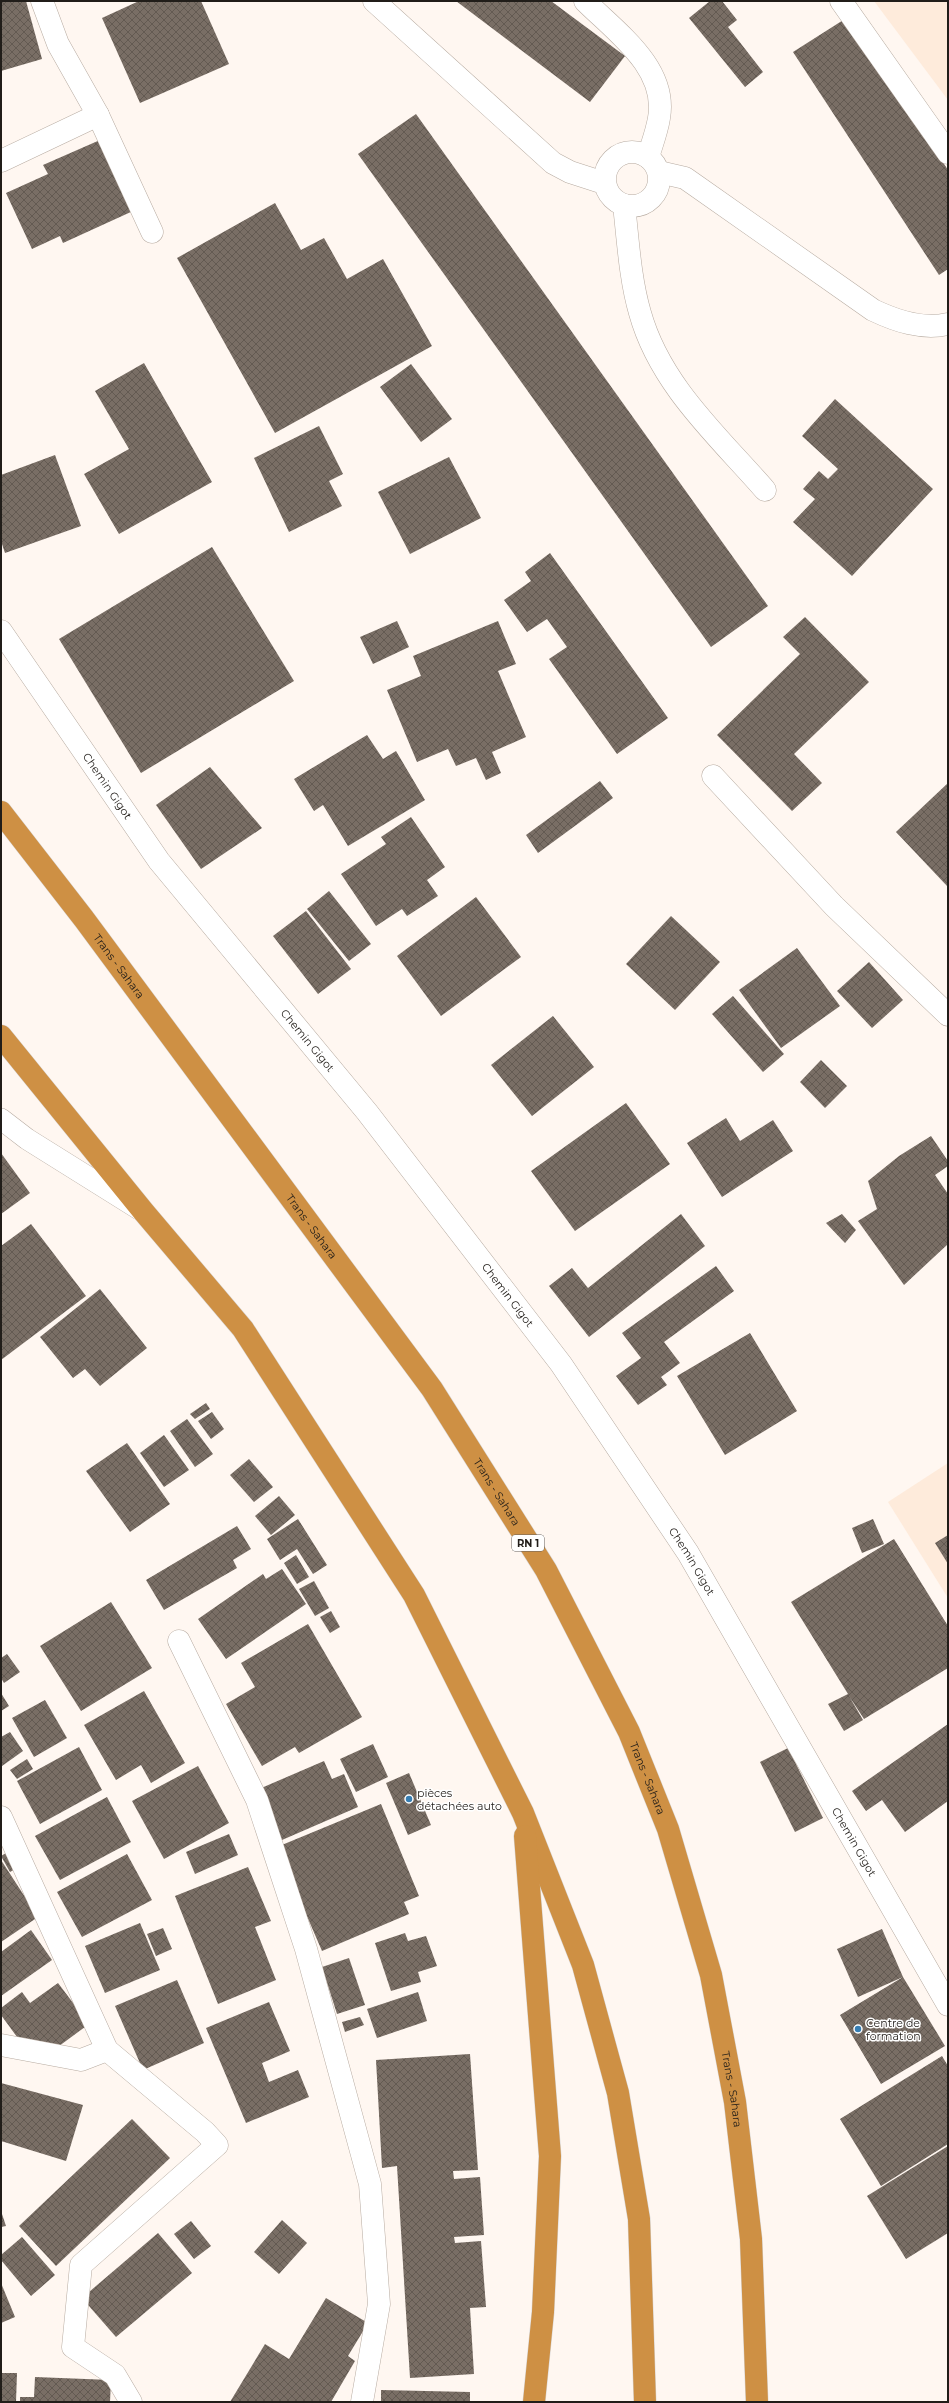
<svg xmlns="http://www.w3.org/2000/svg" width="949" height="2403" font-family="Montserrat,sans-serif">
<defs>
<pattern id="building-cross-hatch" width="8" height="8" patternUnits="userSpaceOnUse"><rect width="8" height="8" fill="#796e65"/><path d="M0 0l8 8M0 8l8-8" fill="none" stroke="#635a52"/></pattern>
</defs>
<rect width="100%" height="100%" fill="#fff7f1"/>
<!-- built -->
<g fill="#feebdb">
<path d="M874,1H948V100Z"/>
<path d="M948,1463V1598L888,1502Z"/>
</g>
<!-- building -->
<g fill="url(#building-cross-hatch)">
<path d="M1,1H26L42,59L1,71Z"/>
<path d="M139,1H201L229,64L140,103L102,18Z"/>
<path d="M456,1H551L625,56L590,102Z"/>
<path d="M710,1H722L737,20L728,27L763,72L745,87L689,18Z"/>
<path d="M848,17L948,170V269L939,275L793,52Z"/>
<path d="M416,114L768,606L711,647L358,154Z"/>
<path d="M100,140L133,211L63,243L60,236L32,249L6,193L48,174L43,165Z"/>
<path d="M275,203L301,250L324,238L347,279L383,259L432,346L275,433L177,258Z"/>
<path d="M144,363L212,482L119,534L84,474L129,449L95,391Z"/>
<path d="M411,364L452,419L421,442L380,387Z"/>
<path d="M835,399L933,489L852,576L793,522L815,499L803,489L819,471L828,479L838,469L802,436Z"/>
<path d="M319,426L343,474L329,481L342,506L289,532L254,458Z"/>
<path d="M55,455L81,526L5,553L1,541V475Z"/>
<path d="M449,457L481,518L410,554L378,492Z"/>
<path d="M212,547L294,681L141,773L59,639Z"/>
<path d="M550,553L668,718L617,754L549,659L567,647L547,619L527,632L504,600L531,581L525,572Z"/>
<path d="M805,617L869,682L794,754L822,783L792,811L717,735L800,654L783,637Z"/>
<path d="M397,621L409,647L373,664L360,637Z"/>
<path d="M498,621L516,664L498,671L526,737L492,752L501,773L486,780L476,758L456,766L448,749L417,762L387,690L421,676L413,656Z"/>
<path d="M367,735L383,759L396,751L425,800L348,846L323,805L314,811L294,779Z"/>
<path d="M210,767L262,828L201,869L156,805Z"/>
<path d="M600,781L613,798L538,853L526,835Z"/>
<path d="M948,783V887L896,832Z"/>
<path d="M411,817L445,867L427,880L438,896L407,916L402,909L376,926L341,874L386,844L381,837Z"/>
<path d="M329,891L371,944L349,961L307,909Z"/>
<path d="M476,897L521,957L441,1016L397,956Z"/>
<path d="M306,911L351,969L318,994L273,936Z"/>
<path d="M671,916L720,962L675,1010L626,964Z"/>
<path d="M797,948L840,1006L781,1048L739,990Z"/>
<path d="M869,962L903,1000L872,1028L837,991Z"/>
<path d="M733,996L784,1054L763,1072L712,1014Z"/>
<path d="M553,1016L594,1067L532,1116L491,1065Z"/>
<path d="M821,1060L847,1086L825,1108L800,1082Z"/>
<path d="M626,1103L670,1164L575,1231L531,1171Z"/>
<path d="M726,1118L740,1141L773,1120L793,1151L722,1197L687,1143Z"/>
<path d="M931,1136L948,1161V1166L935,1175L948,1194V1244L904,1285L858,1221L877,1209L868,1181L899,1156Z"/>
<path d="M1,1153L30,1193L1,1214Z"/>
<path d="M681,1214L705,1246L589,1337L549,1286L572,1268L588,1288Z"/>
<path d="M842,1214L856,1230L845,1243L826,1223Z"/>
<path d="M31,1224L86,1296L1,1360V1246Z"/>
<path d="M716,1266L734,1291L664,1342L680,1363L661,1377L667,1385L638,1405L616,1376L641,1358L622,1333Z"/>
<path d="M100,1289L147,1348L100,1386L85,1369L73,1378L40,1337Z"/>
<path d="M750,1333L797,1411L725,1455L677,1376Z"/>
<path d="M206,1403L210,1409L195,1419L190,1414Z"/>
<path d="M212,1412L224,1429L211,1439L198,1421Z"/>
<path d="M187,1419L213,1454L195,1467L170,1431Z"/>
<path d="M164,1435L189,1470L164,1487L140,1453Z"/>
<path d="M127,1443L170,1504L130,1532L86,1471Z"/>
<path d="M249,1459L273,1487L254,1502L230,1475Z"/>
<path d="M279,1496L295,1515L271,1535L255,1516Z"/>
<path d="M298,1519L327,1565L313,1574L297,1549L280,1560L267,1539Z"/>
<path d="M873,1519L884,1544L862,1553L852,1528Z"/>
<path d="M237,1526L251,1549L233,1560L237,1568L164,1610L146,1580Z"/>
<path d="M948,1535V1564L935,1543Z"/>
<path d="M894,1539L948,1626V1668L864,1719L849,1696L863,1720L844,1731L828,1704L848,1694L791,1602Z"/>
<path d="M296,1555L309,1577L297,1584L284,1563Z"/>
<path d="M282,1569L306,1604L226,1659L198,1619L263,1574L266,1579Z"/>
<path d="M314,1581L329,1608L315,1616L299,1589Z"/>
<path d="M111,1602L152,1668L81,1711L40,1646Z"/>
<path d="M331,1611L340,1627L330,1633L320,1617Z"/>
<path d="M308,1624L362,1717L299,1753L295,1747L262,1766L226,1704L255,1687L241,1663Z"/>
<path d="M7,1654L20,1672L4,1683L1,1678V1658Z"/>
<path d="M144,1691L185,1763L151,1783L141,1765L116,1780L84,1725Z"/>
<path d="M1,1693L9,1706L1,1711Z"/>
<path d="M45,1700L67,1738L34,1757L12,1718Z"/>
<path d="M948,1724V1801L905,1832L882,1800L866,1811L852,1791Z"/>
<path d="M10,1732L23,1751L2,1766L1,1737Z"/>
<path d="M373,1744L388,1777L356,1792L340,1759Z"/>
<path d="M79,1747L102,1790L40,1824L17,1781Z"/>
<path d="M788,1748L823,1818L795,1832L760,1762Z"/>
<path d="M27,1759L33,1769L17,1779L10,1770Z"/>
<path d="M324,1761L332,1779L344,1774L358,1807L282,1840L259,1789Z"/>
<path d="M198,1766L229,1823L164,1859L132,1801Z"/>
<path d="M409,1773L431,1825L408,1835L386,1783Z"/>
<path d="M107,1797L131,1842L60,1880L35,1836Z"/>
<path d="M381,1804L419,1896L404,1902L409,1914L322,1951L277,1847Z"/>
<path d="M229,1834L238,1855L195,1874L186,1852Z"/>
<path d="M11,1850L21,1866L10,1872L1,1856Z"/>
<path d="M127,1854L152,1900L82,1937L57,1892Z"/>
<path d="M1,1860L38,1917L1,1942Z"/>
<path d="M248,1867L271,1921L255,1927L276,1980L218,2004L175,1896Z"/>
<path d="M140,1923L160,1970L105,1993L85,1946Z"/>
<path d="M163,1928L172,1949L156,1956L147,1934Z"/>
<path d="M882,1929L903,1977L945,2046L881,2084L840,2015L903,1977L858,1997L837,1949Z"/>
<path d="M31,1930L52,1960L1,1996V1952Z"/>
<path d="M405,1933L408,1941L426,1936L437,1966L418,1972L421,1982L391,1991L375,1943Z"/>
<path d="M349,1958L365,2005L337,2014L322,1967Z"/>
<path d="M177,1980L204,2043L143,2070L115,2006Z"/>
<path d="M58,1983L89,2024L36,2063L1,2015V2008L22,1992L30,2003Z"/>
<path d="M418,1992L427,2021L377,2038L367,2009Z"/>
<path d="M269,2002L290,2051L262,2063L269,2082L298,2070L309,2097L246,2123L206,2028Z"/>
<path d="M360,2017L364,2025L345,2032L342,2022Z"/>
<path d="M470,2054L478,2170L453,2171L454,2179L480,2177L484,2235L454,2237L455,2243L481,2241L486,2307L470,2308L474,2374L410,2378L397,2166L382,2168L376,2060Z"/>
<path d="M942,2056L948,2066V2144L881,2186L840,2119Z"/>
<path d="M1,2083L83,2105L66,2161L1,2141Z"/>
<path d="M132,2119L170,2158L56,2266L19,2226Z"/>
<path d="M948,2146V2233L906,2259L867,2196Z"/>
<path d="M1,2211L6,2226L1,2227Z"/>
<path d="M282,2220L307,2243L279,2274L254,2252Z"/>
<path d="M191,2221L211,2246L194,2259L174,2234Z"/>
<path d="M158,2233L192,2273L116,2337L82,2298Z"/>
<path d="M22,2237L55,2275L31,2296L1,2260V2255Z"/>
<path d="M1,2283L15,2317L1,2323Z"/>
<path d="M326,2298L368,2323L348,2356L355,2361L331,2402H230L265,2344L289,2359Z"/>
<path d="M1,2373H17L16,2402H1Z"/>
<path d="M35,2377L111,2380L110,2402H20V2397H34Z"/>
<path d="M381,2390L470,2392V2402H381Z"/>
</g>
<g fill="none" stroke-linecap="round" stroke-linejoin="round">
<!-- service casing -->
<g stroke="#b7aba1" stroke-width="22">
<path id="service" d="M1,1119L27,1139L139,1209"/>
</g>
<!-- minor casing -->
<g stroke="#b7aba1" stroke-width="23">
<g id="minor">
<path d="M42,1L58,44L98,115L152,232"/>
<path d="M374,1L553,163L570,172L604,183"/>
<path d="M585,1C616,32 668,68 659,118C657,131 652,144 648,157"/>
<path d="M841,1L948,153"/>
<circle cx="632" cy="179" r="27"/>
<path d="M1,161L98,115"/>
<path d="M659,172L685,178L695,185L873,310C896,321 922,330 948,324"/>
<path d="M624,205C628,240 630,279 640,313C660,385 718,436 765,490"/>
<path id="s1" d="M1,631L159,861L367,1112L561,1364L688,1553L948,2005"/>
<path d="M713,776L834,906L948,1015"/>
<path d="M179,1641L257,1800L306,1949L370,2184L379,2304L362,2402"/>
<path d="M1,1817L107,2050"/>
<path d="M1,2045L81,2060L107,2050L205,2132L217,2145L81,2265L73,2347L115,2375L131,2402"/>
</g>
</g>
<!-- trunk casing -->
<g stroke="#d7d6d6" stroke-width="23">
<g id="trunk">
<path id="s2" d="M1,812L84,919L432,1389L546,1570L629,1732L668,1829L711,1975L735,2102L751,2239L757,2402"/>
<path d="M1,1036L143,1211L243,1329L414,1595L523,1813L583,1965L618,2093L639,2219L645,2402"/>
<path d="M525,1836L550,2156L543,2312L534,2402"/>
</g>
</g>
<!-- service -->
<use href="#service" stroke="#fff" stroke-width="21"/>
<!-- minor -->
<use href="#minor" stroke="#fff" stroke-width="22"/>
<!-- trunk -->
<use href="#trunk" stroke="#ce9044" stroke-width="22"/>
</g>
<!-- markers -->
<g fill="#377eb3" stroke="#fff" stroke-width="1.5">
<circle cx="409" cy="1799" r="4"/>
<circle cx="858" cy="2029" r="4"/>
</g>
<g text-anchor="middle" dominant-baseline="central" stroke-width="3" stroke-linejoin="round" paint-order="stroke">
<!-- shield labels -->
<rect fill="#fff" stroke="#64615e" stroke-width="1" x="512" y="1535" width="32" height="16" rx="3"/>
<g font-size="10" font-weight="bold" fill="#211d19">
<text x="528" y="1543">RN 1</text>
</g>
<!-- street labels -->
<g font-size="11" fill="#211d19" stroke="#fff">
<text stroke="none"><textPath href="#s1" startOffset="188">Chemin Gigot</textPath></text>
<text stroke="none"><textPath href="#s2" startOffset="194">Trans - Sahara</textPath></text>
<text stroke="none"><textPath href="#s1" startOffset="512">Chemin Gigot</textPath></text>
<text stroke="none"><textPath href="#s2" startOffset="518">Trans - Sahara</textPath></text>
<text stroke="none"><textPath href="#s1" startOffset="836">Chemin Gigot</textPath></text>
<text stroke="none"><textPath href="#s2" startOffset="842">Trans - Sahara</textPath></text>
<text stroke="none"><textPath href="#s1" startOffset="1160">Chemin Gigot</textPath></text>
<text stroke="none"><textPath href="#s2" startOffset="1166">Trans - Sahara</textPath></text>
<text stroke="none"><textPath href="#s1" startOffset="1484">Chemin Gigot</textPath></text>
<text stroke="none"><textPath href="#s2" startOffset="1489">Trans - Sahara</textPath></text>
</g>
<!-- poi labels -->
<g font-size="11" fill="#211d19" stroke="#fff" text-anchor="start">
<text x="417" y="1793">pièces<tspan x="417" dy="13">détachées auto</tspan></text>
<text x="866" y="2023">Centre de<tspan x="866" dy="13">formation</tspan></text>
</g>
</g>
<!-- border -->
<rect width="949" height="2403" fill="none" stroke="#211d19" stroke-width="4"/>
</svg>
